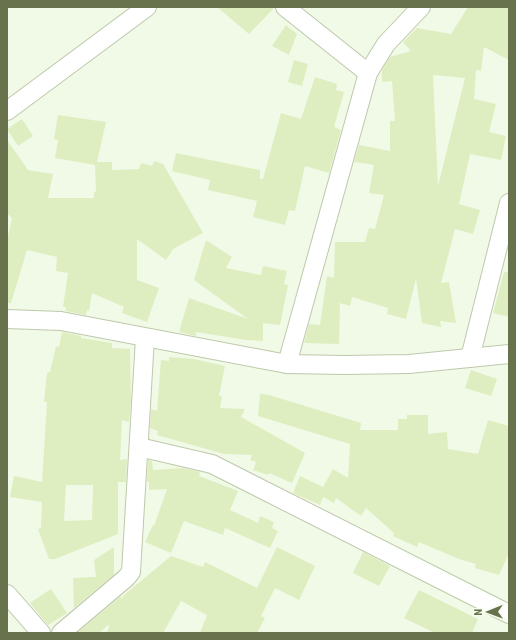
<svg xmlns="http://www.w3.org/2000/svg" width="516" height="640" font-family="'Roboto Condensed',sans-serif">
<rect width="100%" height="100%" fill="#f0fae7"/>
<!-- building -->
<g fill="#dfeec1" fill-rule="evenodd">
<path d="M217,7H275L249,34Z"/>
<path d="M468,7H509V60L484,47L481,71L476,70L474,99L496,104L489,132L506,136L501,160L470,154L459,204L480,210L473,234L455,229L441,283L449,282L456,323L440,321L441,327L422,323L416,278L406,319L387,314L388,308L352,297L350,306L340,303L339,344L304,343L309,324L320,325L327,276L334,278L335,242H365L369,228L375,229L384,195L369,193L374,165L354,162L359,145L390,151V121H395L392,81L382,82V70L390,57L411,51L403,42L417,28L451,34ZM433,75L465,78L438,186Z"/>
<path d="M286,25L297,34L289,55L272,46Z"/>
<path d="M294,60L308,64L302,86L288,82Z"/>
<path d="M315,77L337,84L336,90L344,92L334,127L341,130L329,173L305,166L295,211L289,210L285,225L253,217L257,201L208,190L210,180L172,171L176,153L260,170V179H263L281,113L301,119Z"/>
<path d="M58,115L106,122L97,162H112V170L139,169L141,163L152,166L154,161L163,164L203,233L173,249L166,260L137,239V280L159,288L147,322L122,313L124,307L92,293L89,311L87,310L86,315L66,311V307H63L68,273L56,271L57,257L27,250L11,303H7V241L12,218L7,213V140L28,170L53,174L48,198H94V192H96L95,165L55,158L58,140L54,139Z"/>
<path d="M22,119L33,136L18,146L7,129Z"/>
<path d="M206,240L232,257L226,268L261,275L263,266L287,271L284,284L288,285L280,325L263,323V341L246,340L196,332V336L179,332L189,298L248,319L194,280Z"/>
<path d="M504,272H509V317L493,313Z"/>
<path d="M62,332L81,336V338L112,343V348L130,349L131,403L129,422L122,420L120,460L127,459L126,482H118V534L55,559H49L38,529L41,528L42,502L10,497L14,476L42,482L47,402H44L47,373L50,372L56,346L59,347ZM66,485H93L92,520L64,521Z"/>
<path d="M169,357L194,359L225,366L219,396H222L220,408L245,409L241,417L305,453L292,483L269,473L268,475L253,470L256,462L250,460L252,455L224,454L157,435L158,431L150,428L151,409L157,411L161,360L169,361Z"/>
<path d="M471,370L497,379L491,396L465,388Z"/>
<path d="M260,394L269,395L361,423L360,430H398V419H407V415H428V434L447,432L448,449L478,454L488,420L509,426V553L499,575L475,568L476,564L459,559L419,542L417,547L393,536L394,533L366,508L361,516L336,498L334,503L323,497L320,505L293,493L300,476L323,487L333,469L348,478L350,444L258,416Z"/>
<path d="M148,460L152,461L153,470L183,468L200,472L199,476L238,491L230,510L258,523L260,516L274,522L272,528L278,531L270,548L225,528L223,535L184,521L171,553L145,542L153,525L154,526L167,489L149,490V482H147Z"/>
<path d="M114,547V575L74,608L73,578L96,577L94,560Z"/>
<path d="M277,547L315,566L299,600L275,588L261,616L265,618L257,633H200L207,615L181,601L163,633H107L109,627L108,625L99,633L78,632L121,596V600L124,595L171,556L203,567L205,562L257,588Z"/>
<path d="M363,552L390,566L379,586L353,573Z"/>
<path d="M51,589L67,613L48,625L30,603Z"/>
<path d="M419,590L478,619L472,633H435L404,618Z"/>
</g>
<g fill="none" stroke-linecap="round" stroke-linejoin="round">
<!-- street casing -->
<g stroke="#bec9ab" stroke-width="20">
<g id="street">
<path d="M285,7L368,73"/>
<path d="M7,111L147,7"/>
<path d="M7,319L61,321L287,364L345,365L409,364L509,354"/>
<path d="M470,358L509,203"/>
<path d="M287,364L368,73L386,44L421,7"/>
<path d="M139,447L212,464L509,614"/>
<path d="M7,594L41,633"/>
<path d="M61,633L126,578L131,572L145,338"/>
</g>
</g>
<!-- street -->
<use href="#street" stroke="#fff" stroke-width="18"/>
</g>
<!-- border -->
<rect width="516" height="640" fill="none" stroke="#68724d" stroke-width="16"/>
<!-- north arrow -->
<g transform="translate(488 612) rotate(269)" stroke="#f5fded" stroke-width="3" paint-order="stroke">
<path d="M0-3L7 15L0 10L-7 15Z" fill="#68724d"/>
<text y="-6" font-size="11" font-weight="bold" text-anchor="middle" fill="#68724d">N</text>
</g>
</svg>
